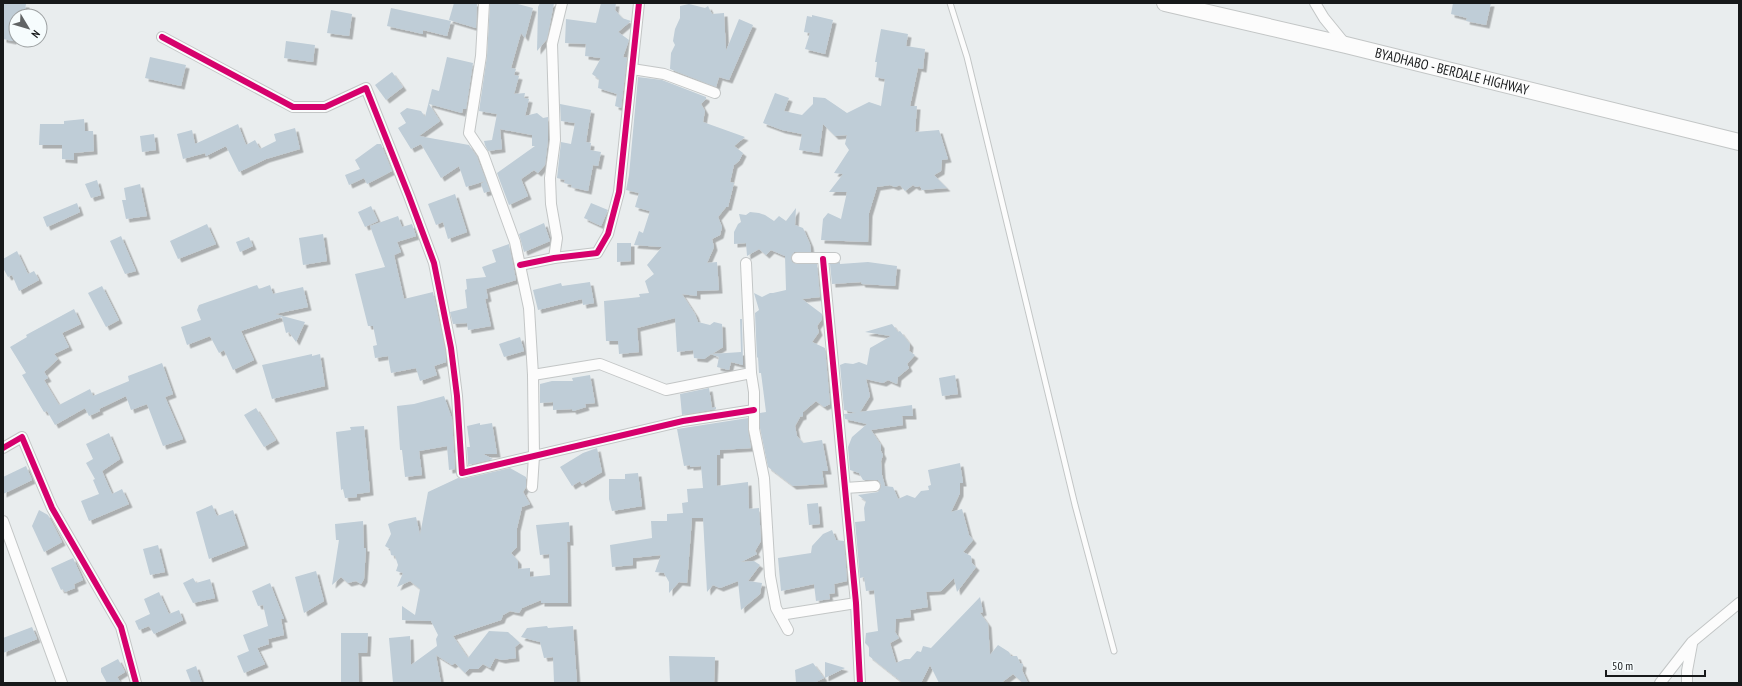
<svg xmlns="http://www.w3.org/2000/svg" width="1742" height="686" font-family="'PT Sans Narrow',sans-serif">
<defs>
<filter id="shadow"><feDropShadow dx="3.5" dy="3.5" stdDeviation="0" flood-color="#0004"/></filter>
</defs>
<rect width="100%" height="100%" fill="#e9edee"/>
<!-- building -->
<g fill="#bfcdd7" filter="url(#shadow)">
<path d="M4,3L26,4L24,16H16L13,41L3,39Z"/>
<path d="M454,3H477L476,28L449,20Z"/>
<path d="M490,3H514L533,8L525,38L521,33L511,68L516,69L514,75L519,76L514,94L525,93L524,98L529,99L525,116L537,113L543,118L548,117V140L545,165L538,173L534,170L521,179L528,196L509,205L497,173L535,146H532V135L500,129L502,149L488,151L485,145L484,141L492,140L497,114L479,111L487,56Z"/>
<path d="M540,3H554L547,39L537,51L538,7Z"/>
<path d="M601,3H616L615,10L622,18L631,21L618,32L629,40L623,57L627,58L621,108L615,106L617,94L598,88L599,79L592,74L601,58L585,56L586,44L565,43L566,19L596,23Z"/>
<path d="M1453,3H1491L1486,25L1466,21L1467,18L1451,14Z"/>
<path d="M689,4L705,8L708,6L712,14L724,13L726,51L739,19L753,25L729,80L719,77L716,87L670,69L671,53L675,45L673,41L675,29L680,18V6Z"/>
<path d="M391,8L451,21L447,36L423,30V34L387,26Z"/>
<path d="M331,10L352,14L349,36L327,33Z"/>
<path d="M812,15L833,20L825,54L805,49L810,33L804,32L807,16L812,17Z"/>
<path d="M881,29L908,34L906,46L925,49L923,69L918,68L910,106H917L915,132L939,130L948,159L942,160L941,171L934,175L947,188L922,190L920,186L916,187L913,185L905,191L900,185L895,187L890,185L877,187L869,213L868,242L821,240L823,219L828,213L841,219L847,192H829L843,174L834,173L849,150L845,144L847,135L835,136L823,124L819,153L799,150L802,134L782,130L763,123L775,93L789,98L784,111L802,115L813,104V97L825,98L847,113L869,102L881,106L885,79L875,77L877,62H875Z"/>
<path d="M286,41L315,45L313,62L284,58Z"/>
<path d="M150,57L186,65L181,86L145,78Z"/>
<path d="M447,57L473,63L466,109H463L462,113L429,104L440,121L419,136L469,145L477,157L490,191L484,193L481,184L485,181L466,187L459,166L441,178L421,144L411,149L398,128L406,123L400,113L407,108L421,111L425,117L432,89L439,91Z"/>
<path d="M392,72L403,87L386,100L375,85Z"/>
<path d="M638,77L662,80L706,97V99L701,104L705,111L703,122L745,137L734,146L743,153L739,161L734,165L730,182L734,183L728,207H726L718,217L722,227L720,235L712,239L714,247L707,263L717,262L719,290L697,291V296L682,294L695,314L698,322L710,325L714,322L722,324L723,347L712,354L741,352L740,319H742L743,365L731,362L729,370L717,367L719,357L711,354L704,359L694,358L693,350L677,352L675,318L637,328L639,352L619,354L618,341H606L604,301L640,297L639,294L649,293L645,281L654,274L647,265L662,247L634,245L639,231L643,233L650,211L635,207L639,193L626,190L629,175Z"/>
<path d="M560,104L591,110L586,142L591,143L590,150L601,152L598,166L593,165L588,191L571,187L572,185L564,183L565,180L557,178L561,142L571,144L575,123L561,121Z"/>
<path d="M84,119L85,131H93L94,151L74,153V160L62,159V145H39L40,124H64V121Z"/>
<path d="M238,124L246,145L255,140L260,149L276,141L274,134L295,128L300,149L266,159L239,172L226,146L206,156L205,153L183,159L177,134L192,130L195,144Z"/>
<path d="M154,134L156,150L142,152L140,136Z"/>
<path d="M377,144H381L392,171L367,184L364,178L349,185L345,175L360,169L355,160Z"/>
<path d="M97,180L101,195L91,198L85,184Z"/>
<path d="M140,184L147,216L126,219L122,200H126L124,188Z"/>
<path d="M455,194L467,232L448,239L443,222L436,225L428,204Z"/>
<path d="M77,203L80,212L47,227L43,217Z"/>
<path d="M591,203L608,210L601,226L584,218Z"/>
<path d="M371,206L378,221L365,227L358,212Z"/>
<path d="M796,208L795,225L803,228L810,244L811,252H794L791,258L792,262L797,264H817L820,297L802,299L822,314V319L817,326L819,332L812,342L825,348L830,404L824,407L816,401L803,412V416L800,417L795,426L797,436L803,443L822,440L828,471H822L824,484L793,486L768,467L760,428V413L766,412L761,373H759L758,357L757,358L755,313L759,310L754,293L762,297L770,293H773L786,290L785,256L771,250L766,255L759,249L747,256L746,243L734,244V232L738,224L741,222L739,214L746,215L750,212L759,213L765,215L774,221L779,216L786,221Z"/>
<path d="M398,216L402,227L412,224L416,236L397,242L401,252L394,255L404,299L433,292L445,349L446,362L434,366L437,375L420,381L416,368L391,373L388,356L375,358L373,346L377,345L373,326H368L355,274L385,267L370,226Z"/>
<path d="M544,223L550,241L524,252L519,234Z"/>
<path d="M207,224L216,244L178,259L170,241Z"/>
<path d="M323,234L327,261L303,265L299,238Z"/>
<path d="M121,236L136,271L125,274L110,241Z"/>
<path d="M249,237L253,246L240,252L236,242Z"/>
<path d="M617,243H631V261L617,262Z"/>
<path d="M509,244L516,280L486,289L488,298L485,299L491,326L468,330L467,323L453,324L450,312L467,308L465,290L467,289L466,279L486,277L482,267L496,262L492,250Z"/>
<path d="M17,251L28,274L34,271L39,280L19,291L12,275L8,277L3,268V259Z"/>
<path d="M840,262V264L868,262L897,266L895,286L862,284L861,282L832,284L830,264Z"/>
<path d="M590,282L594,303L583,305L582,299L538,310L533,290L561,283L562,286Z"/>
<path d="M257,285L259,289L270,285L273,294L303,287L308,307L275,314L305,322L296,342L289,332L286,333L282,317L241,331L254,360L233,370L224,350L219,353L210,336L187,345L181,327L201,320L197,310L199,305Z"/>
<path d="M102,286L119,320L106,327L88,293Z"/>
<path d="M74,309L81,324L62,333L69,347L54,354L58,359L44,372L48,378L44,380L59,405L90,389L93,396L129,381L128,376L162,363L173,394L165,397L183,439L163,446L147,404L131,410L126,396L99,409L100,411L89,416L85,408L55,425L47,411L44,412L22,375L26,373L10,347L27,337L26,335Z"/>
<path d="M892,324L898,332L900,331L910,344L909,351L915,355L907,364L909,368L898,377L897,384L888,380L883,383L866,379L870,396L860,412L912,405L913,416H902L903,425L871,430L881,445V451L883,455L881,461L882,475L885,486L893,487L898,499L907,495L915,498L921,491L929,490L928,486L931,485L928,470L960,463L963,483H960V493L951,512L962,509L969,535L973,540L963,552L971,556L972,563L976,567L957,592L954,578L941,591L926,592L928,607L910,610L911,617L896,619L895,632L899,638L890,643L896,663L905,659H910L917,651L921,652L923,646L931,648L980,597L983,612L980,613L988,624L990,655L998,645L1009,652L1011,656H1017L1020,663L1023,664L1022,670L1028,683H1023L1013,674L1001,683H939L930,665L921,683H903L869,656V647L865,643L866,633L878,631L874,590L866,591L864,577L860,578L855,522L865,521L864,508L866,501L858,495L878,492L881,485L878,480H863L859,473L850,470L848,447L852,437L867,424L845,419L844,414L856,413L844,410L840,365L845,363L853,364L859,362L867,365L870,348L891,336L865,332Z"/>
<path d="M520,337L524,351L504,357L499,344Z"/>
<path d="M312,354V356L320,354L325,386L272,399L262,365Z"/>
<path d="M590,375L595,403L585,404L586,407L573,411L572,409L553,410V402L540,403V384L552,381H573L572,378Z"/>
<path d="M955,375L958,394L942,396L939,378Z"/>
<path d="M709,388L712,408L716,407V409L682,415L680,394Z"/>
<path d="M444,396L452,419L455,469L449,470L447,446L419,451L422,475L405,477L402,450H400L397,406L414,404Z"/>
<path d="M256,408L276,440L264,447L244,415Z"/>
<path d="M748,418V430L751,448L720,450V455H717V486L748,482L749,509L759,508L761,541L755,551L757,554L741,562L754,561L760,565L748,581L762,583L760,594L741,610L738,581L720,588L713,585L707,592L703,518H692L687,583L679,582L669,593V582L664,573L655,572L661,555L633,558V565L612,567L610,545L652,538L651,521H667V514L683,513L682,503L688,502L687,489L703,488L701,466L690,467V465L684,466L677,429Z"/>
<path d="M480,423V425L492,423L497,454H483L493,459L468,465L467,447H470L467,426Z"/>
<path d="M364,426L370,492L357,494V497L345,498L343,489L341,490L336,432L351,430L350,427Z"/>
<path d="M109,433L120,459L102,471L112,494L122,489L129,504L89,521L81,501L99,494L93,480L95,479L86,463L93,459L86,444Z"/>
<path d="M597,448L602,472L582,484L580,481L572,486L560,467L583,453Z"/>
<path d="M26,466L32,480L3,494V477Z"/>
<path d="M510,468L526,477V487L523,492L530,504L522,507L517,528V547L511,553L518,561V569L530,568V577L550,575L549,554L540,555L536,525L569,522L570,542H567L568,603H541V600L522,608L519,613L510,611L503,615L501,620L453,636L468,658L489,631L508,632L520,643L515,647L516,658L502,660L495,658L490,668L483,664L478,669H469L465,673L455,663L452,665L436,655L441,683H393L389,638L410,636L411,665L437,646L436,639L438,635L431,621L402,620V606L415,615L420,589L410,581L397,587L403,573L396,571L398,565L395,556L391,555L390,549L385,546L391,534L388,524L395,521L416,517L420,535L428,492L458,478L463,479Z"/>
<path d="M638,473L642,506L612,511L609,499V479H625V474Z"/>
<path d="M818,503L820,524L809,525L807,504Z"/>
<path d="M212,505L217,516L233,510L245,545L209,559L196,512Z"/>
<path d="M39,510L48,515L62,542L44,552L32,526Z"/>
<path d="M363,521L364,548H366L364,579L361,584L356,581L348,583L341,577L332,585L339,540H336L335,524Z"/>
<path d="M832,530L836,540L844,541L847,581L834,584L835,593L829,594L830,599L816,601L814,584L781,591L778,558L811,553L812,546L823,534Z"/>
<path d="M158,545L165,572L150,575L143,549Z"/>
<path d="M73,558L83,580L74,584L75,588L65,592L63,589L61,590L51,568Z"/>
<path d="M316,571L324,601L304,613L295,577Z"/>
<path d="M193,578L196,583L210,579L215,598L193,603L183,583Z"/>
<path d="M270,583L284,619H281L284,635L268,639L269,644L257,648L265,664L244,673L237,656L249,651L243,635L268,626L263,605L258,606L252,591Z"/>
<path d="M159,592L169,614L179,610L183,620L154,634L149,626L139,630L135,621L150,614L144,599Z"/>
<path d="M547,626L548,628L573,626L577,683H554L553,657L544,658L540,642L521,637L527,628Z"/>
<path d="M32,627L37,639L3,653V638Z"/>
<path d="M341,633H368L367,653H358L359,683H341Z"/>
<path d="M669,656L715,657L714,683H670Z"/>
<path d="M118,659L125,672L117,677L121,683H107L101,672V668Z"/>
<path d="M825,662L845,668L825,678Z"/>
<path d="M813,663L824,678L814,683H796L795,670Z"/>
<path d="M196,666L202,683H191L186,670Z"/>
</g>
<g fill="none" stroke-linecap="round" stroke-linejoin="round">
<!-- service casing -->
<g stroke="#c3c6c6" stroke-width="7">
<path id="service" d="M950,3L967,57L1075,505L1114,651"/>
</g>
<!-- minor casing -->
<g stroke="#c3c6c6" stroke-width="12">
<g id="minor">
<path d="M484,3L481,56L469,133L483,154L515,242L529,308L533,375L534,456L532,487"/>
<path d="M1315,3L1324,18L1346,45"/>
<path d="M162,37L293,107H325L366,88L409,196L434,263L451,348L457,396L462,473L683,421L754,410"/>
<path d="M632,69L664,74L715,93"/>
<path d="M554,258L557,238L551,204L550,178L555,140L552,44L562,3"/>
<path d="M797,258H835"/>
<path d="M823,259L856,603L860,683"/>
<path d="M746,263L751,373L754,392V429L764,478L770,576L776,608L788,630"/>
<path d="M520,265L554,258L597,253L608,234L619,192L639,3"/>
<path d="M533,375L600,364L666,390L751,373"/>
<path d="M3,448L22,437L52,508L121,627L136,683"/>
<path d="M845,488L875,486"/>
<path d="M3,521L62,683"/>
<path d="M780,615L856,603"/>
<path d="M1660,683L1692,642L1739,603"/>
<path d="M1687,683V671L1692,644"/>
</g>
</g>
<!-- primary casing -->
<g stroke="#c3c6c6" stroke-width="18">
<g id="primary">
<path id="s1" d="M1165,3L1346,45L1739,142"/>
</g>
</g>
<!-- service -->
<use href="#service" stroke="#fcfcfc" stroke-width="5"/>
<!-- minor -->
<use href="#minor" stroke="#fcfcfc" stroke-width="10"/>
<!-- primary -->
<use href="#primary" stroke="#fcfcfc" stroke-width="16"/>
<!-- cycleway casing -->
<g stroke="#f6fcfd" stroke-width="8">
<g id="cycleway">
<path d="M162,37L293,107H325L366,88L409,196L434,263L451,348L457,396L462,473L683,421L754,410"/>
<path d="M823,259L856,603L860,683"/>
<path d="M520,265L554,258L597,253L608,234L619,192L639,3"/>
<path d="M3,448L22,437L52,508L121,627L136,683"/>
</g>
</g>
<!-- cycleway -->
<use href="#cycleway" stroke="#d6006c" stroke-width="6"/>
</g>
<g text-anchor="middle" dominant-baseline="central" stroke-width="4" stroke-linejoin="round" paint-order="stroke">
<!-- street labels -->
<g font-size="14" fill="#17191a" stroke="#f6fcfd">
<text stroke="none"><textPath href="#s1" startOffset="295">BYADHABO - BERDALE HIGHWAY</textPath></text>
</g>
</g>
<!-- border -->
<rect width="1742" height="686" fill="none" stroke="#17191a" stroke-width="8"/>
<!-- north arrow -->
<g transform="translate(28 28) rotate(128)"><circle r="19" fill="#f6fcfd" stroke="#9da1a2"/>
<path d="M0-3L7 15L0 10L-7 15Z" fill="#606364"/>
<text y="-6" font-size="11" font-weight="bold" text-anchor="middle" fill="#17191a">N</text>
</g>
<!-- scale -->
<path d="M1606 670v6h99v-6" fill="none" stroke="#17191a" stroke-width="2"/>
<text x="1612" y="670" font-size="12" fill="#17191a" stroke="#f6fcfd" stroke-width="3" paint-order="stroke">50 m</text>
</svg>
